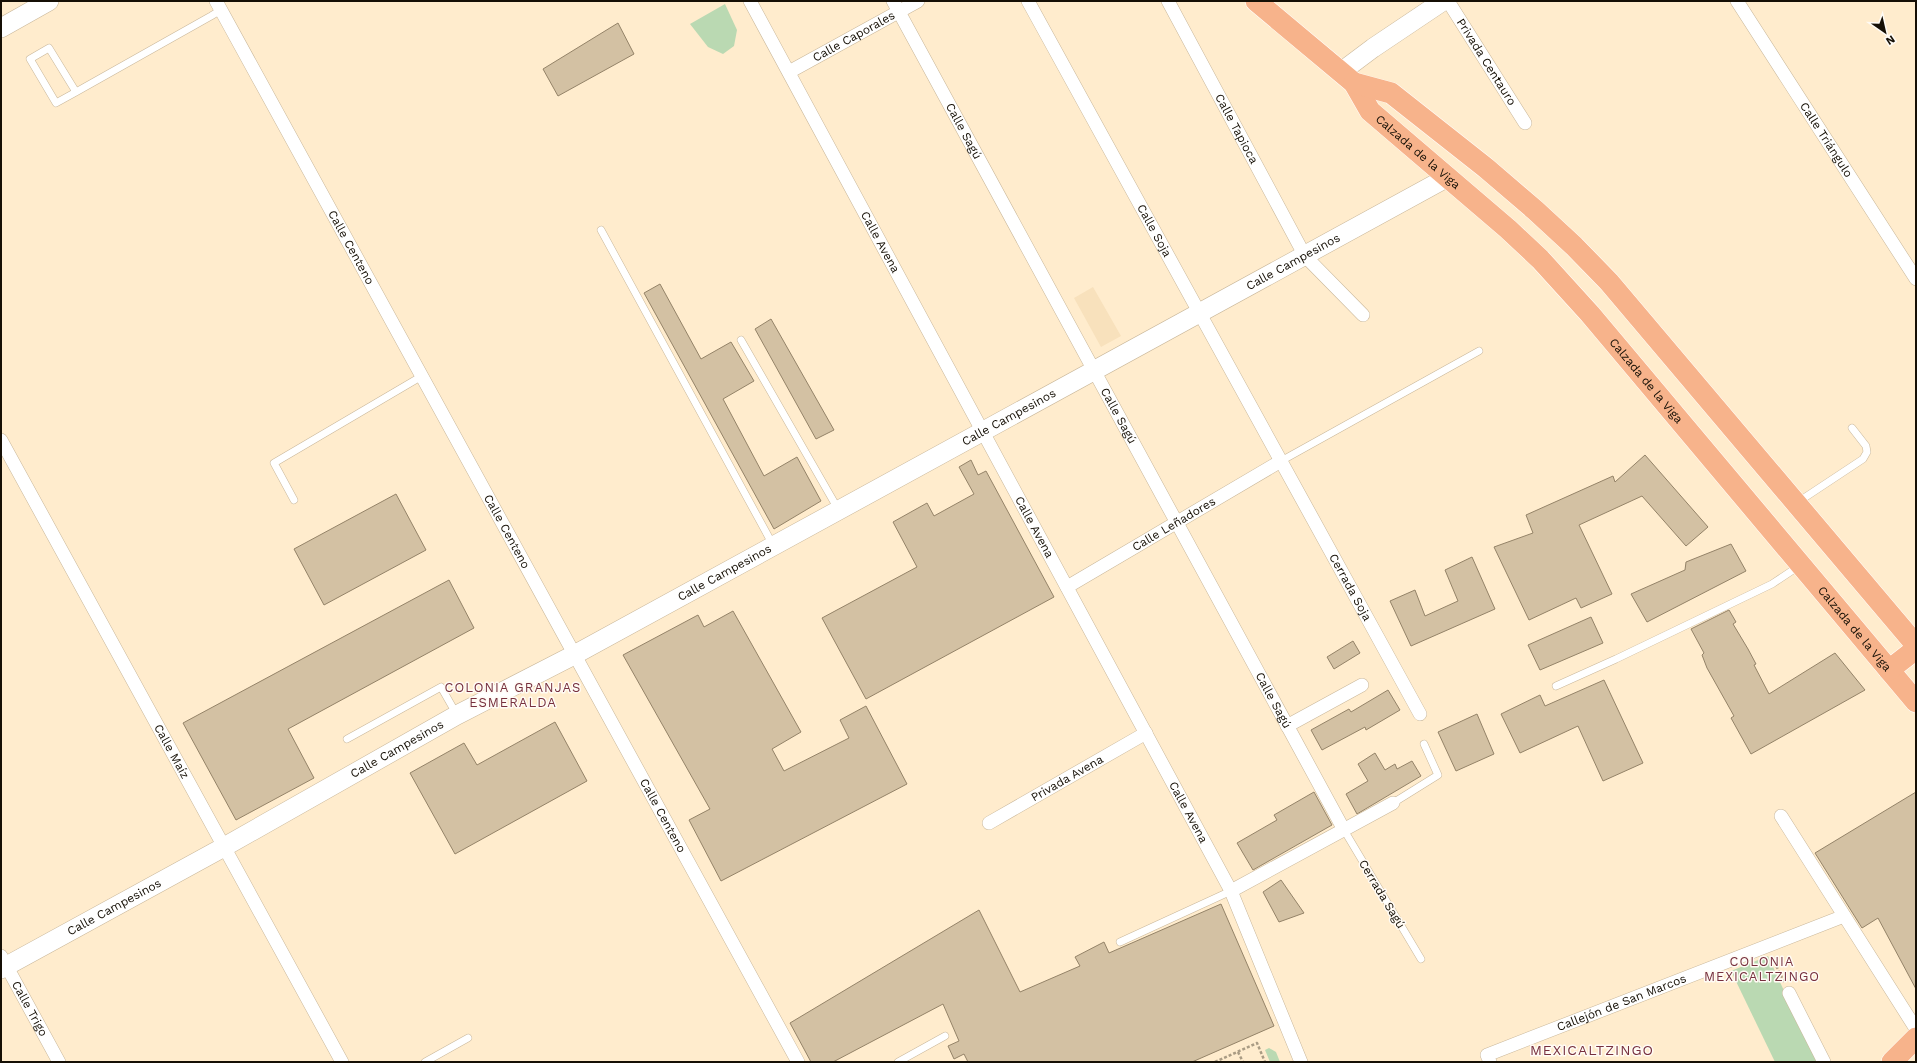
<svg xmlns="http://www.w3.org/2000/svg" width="1917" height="1063" font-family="'Work Sans',sans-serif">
<rect width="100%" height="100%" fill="#ffeccd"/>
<!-- built -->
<path fill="#f8e1bc" d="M1093,287L1121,336L1101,347L1074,298Z"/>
<!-- green -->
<g fill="#bad9b2">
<path d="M725,4L737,30L734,46L723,54L708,47L690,24Z"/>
<path d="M1768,956L1817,1062H1775L1731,971Z"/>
<path d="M1269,1048L1276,1052L1280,1062H1270L1265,1050Z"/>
</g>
<!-- building -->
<g fill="#d3c1a3" stroke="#948368">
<path d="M618,23L634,54L558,96L543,69Z"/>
<path d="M660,284L701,359L731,342L754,381L723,399L764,476L797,457L821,501L774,529L644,293Z"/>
<path d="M771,319L834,430L816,439L755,329Z"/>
<path d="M1645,455L1708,527L1686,546L1642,496L1579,525L1612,594L1581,608L1576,598L1529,620L1494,547L1533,533L1526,515L1613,476L1615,482Z"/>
<path d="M971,460L978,475L986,471L1054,597L866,699L822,618L917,567L893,522L927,503L934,516L974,494L959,467Z"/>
<path d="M396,494L426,550L324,605L294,549Z"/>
<path d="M1731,544L1746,571L1647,622L1631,594L1685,570L1686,562Z"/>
<path d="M1472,557L1495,609L1411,646L1390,601L1415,590L1425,616L1458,601L1445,570Z"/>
<path d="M449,580L474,628L288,729L314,778L236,820L183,723Z"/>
<path d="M1729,610L1736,622L1733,624L1748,649L1756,664L1754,665L1769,694L1835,653L1865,690L1751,754L1731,718L1734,716L1707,668L1702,655L1704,653L1691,629Z"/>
<path d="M733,611L801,732L772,749L784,771L849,738L840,720L866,706L907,784L721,881L689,820L710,809L623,655L698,615L704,627Z"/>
<path d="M1591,617L1603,643L1540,670L1528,645Z"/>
<path d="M1353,641L1360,653L1334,669L1327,657Z"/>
<path d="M1604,680L1643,763L1603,781L1578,726L1520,753L1501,714L1540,695L1545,706Z"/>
<path d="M1388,690L1400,710L1366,730L1365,727L1322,750L1311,730L1349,709L1351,712Z"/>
<path d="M1477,714L1494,754L1456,771L1438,732Z"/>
<path d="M555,722L587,781L455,854L410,773L464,743L477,765Z"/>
<path d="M1375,753L1385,770L1395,764L1397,769L1412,761L1421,776L1357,814L1346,794L1368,781L1358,764Z"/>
<path d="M1314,792L1332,825L1253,870L1237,843L1277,820L1274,815Z"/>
<path d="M1916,792V989L1878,918L1862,928L1815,853Z"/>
<path d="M1281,880L1304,913L1279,922L1263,892Z"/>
<path d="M1221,904L1274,1026L1192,1062H968L964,1054L954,1059L948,1046L959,1041L943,1004L833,1062H811L790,1023L979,910L1020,992L1080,966L1075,957L1104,942L1109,953Z"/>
</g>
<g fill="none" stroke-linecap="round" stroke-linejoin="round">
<!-- lane casing -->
<g stroke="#c9b79a" stroke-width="8">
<g id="lane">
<path d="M76,92L49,48L30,59L56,103L76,92L211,16L221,10"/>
<path d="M601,230L773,545"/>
<path d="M741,340L838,509"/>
<path d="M1281,461L1479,351"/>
<path d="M294,500L274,463L422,376"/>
<path d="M1798,502L1863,459L1867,452L1866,446L1852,428"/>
<path d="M1556,686L1616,659L1772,584L1799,566"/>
<path d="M347,739L441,687L457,715"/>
<path d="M1393,803L1438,775L1424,744"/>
<path d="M1344,830L1421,959"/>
<path d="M1120,942L1231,891"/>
<path d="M425,1062L468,1038"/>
<path d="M898,1062L945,1036"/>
</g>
</g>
<!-- street casing -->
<g stroke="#c9b79a" stroke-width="14">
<g id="street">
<path id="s1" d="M216,1L798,1062"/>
<path id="s2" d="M750,1L1231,891L1301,1062"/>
<path id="s3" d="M893,1L1344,830"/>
<path id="s4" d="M1028,1L1420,714"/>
<path id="s5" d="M1168,1L1305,256L1363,315"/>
<path id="s6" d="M1448,1L1525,123"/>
<path id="s7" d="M1737,1L1916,279"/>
<path id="s8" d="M789,72L918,1"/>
<path id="s9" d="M1,440L342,1062"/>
<path id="s10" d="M1067,587L1281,461"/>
<path d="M1287,726L1362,685"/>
<path d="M1781,816L1916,1029"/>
<path id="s11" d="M989,823L1146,733"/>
<path d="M1231,891L1393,803"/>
<path id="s12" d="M1,956L59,1062"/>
<path d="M1789,993L1824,1062"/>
<path id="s13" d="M1490,1062L1487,1055L1844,916"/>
</g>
</g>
<!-- secondary casing -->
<g stroke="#c9b79a" stroke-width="20">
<g id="secondary">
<path d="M1,28L49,1"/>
<path d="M1341,72L1373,48L1443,1"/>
<path id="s14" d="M1,969L224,847L457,715L574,655L1448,177"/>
</g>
</g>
<!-- primary casing -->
<g stroke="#fff" stroke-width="22">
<g id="primary">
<path id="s15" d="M1256,1L1354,83L1370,111L1508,229L1540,259L1590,314L1916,702"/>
<path d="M1354,83L1391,93L1486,168L1535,210L1574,246L1609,282L1916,645"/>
<path d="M1889,670L1916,649"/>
<path d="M1892,1062L1916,1038"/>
</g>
</g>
<!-- path -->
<g stroke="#aa9c84" stroke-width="2.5" stroke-dasharray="3 2" stroke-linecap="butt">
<path d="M1772,957L1784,982"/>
<path d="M1238,1052L1243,1062"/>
<path d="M1215,1062L1257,1043L1265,1062"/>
</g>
<!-- lane -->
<use href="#lane" stroke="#fff" stroke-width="7"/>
<!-- street -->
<use href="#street" stroke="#fff" stroke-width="13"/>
<!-- secondary -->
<use href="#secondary" stroke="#fff" stroke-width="19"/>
<!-- primary -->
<use href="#primary" stroke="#f7b38b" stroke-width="21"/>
</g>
<g text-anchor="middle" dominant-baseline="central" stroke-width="3" stroke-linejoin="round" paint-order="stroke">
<!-- street labels -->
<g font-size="12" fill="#150f05" stroke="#fffbf5">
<text stroke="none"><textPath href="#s8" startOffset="74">Calle Caporales</textPath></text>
<text stroke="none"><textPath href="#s6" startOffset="72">Privada Centauro</textPath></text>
<text stroke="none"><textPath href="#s5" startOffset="145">Calle Tapioca</textPath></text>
<text stroke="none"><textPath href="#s3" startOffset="148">Calle Sagú</textPath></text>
<text stroke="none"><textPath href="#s7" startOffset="165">Calle Triángulo</textPath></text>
<text stroke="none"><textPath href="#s15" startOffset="223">Calzada de la Viga</textPath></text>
<text stroke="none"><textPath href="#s4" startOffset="262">Calle Soja</textPath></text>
<text stroke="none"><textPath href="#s2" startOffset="274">Calle Avena</textPath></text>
<text stroke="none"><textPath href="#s1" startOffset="281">Calle Centeno</textPath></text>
<text stroke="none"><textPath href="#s14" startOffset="1473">Calle Campesinos</textPath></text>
<text stroke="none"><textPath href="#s15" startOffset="547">Calzada de la Viga</textPath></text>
<text stroke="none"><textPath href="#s3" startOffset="472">Calle Sagú</textPath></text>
<text stroke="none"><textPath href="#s14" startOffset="1149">Calle Campesinos</textPath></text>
<text stroke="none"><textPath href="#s10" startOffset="124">Calle Leñadores</textPath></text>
<text stroke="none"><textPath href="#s2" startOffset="598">Calle Avena</textPath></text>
<text stroke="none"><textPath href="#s1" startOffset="605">Calle Centeno</textPath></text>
<text stroke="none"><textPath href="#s14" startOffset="825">Calle Campesinos</textPath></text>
<text stroke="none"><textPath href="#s4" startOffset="669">Cerrada Soja</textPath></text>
<text stroke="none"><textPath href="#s15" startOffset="871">Calzada de la Viga</textPath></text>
<text stroke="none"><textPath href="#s3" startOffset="796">Calle Sagú</textPath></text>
<text stroke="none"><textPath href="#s14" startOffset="453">Calle Campesinos</textPath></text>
<text stroke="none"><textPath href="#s9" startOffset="355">Calle Maíz</textPath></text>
<text stroke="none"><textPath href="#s11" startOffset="90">Privada Avena</textPath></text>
<text stroke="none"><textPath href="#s2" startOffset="922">Calle Avena</textPath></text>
<text stroke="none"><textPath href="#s1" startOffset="929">Calle Centeno</textPath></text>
<text transform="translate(1382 894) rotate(59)">Cerrada Sagú</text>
<text stroke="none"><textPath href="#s14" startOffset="129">Calle Campesinos</textPath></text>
<text stroke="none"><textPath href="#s13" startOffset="152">Callejón de San Marcos</textPath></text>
<text stroke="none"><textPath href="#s12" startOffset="60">Calle Trigo</textPath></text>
</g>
<!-- neighbourhood labels -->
<g font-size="13" letter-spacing="1" fill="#762f3d" stroke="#fffbf5">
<text x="513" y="687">COLONIA GRANJAS<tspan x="513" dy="15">ESMERALDA</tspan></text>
<text x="1762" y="961">COLONIA<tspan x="1762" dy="15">MEXICALTZINGO</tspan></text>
</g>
<!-- quarter labels -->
<g font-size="14" letter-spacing="1" fill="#762f3d" stroke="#fffbf5">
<text x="1592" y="1050">MEXICALTZINGO</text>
</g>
</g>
<!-- border -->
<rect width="1917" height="1063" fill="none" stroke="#150f05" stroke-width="4"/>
<!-- north arrow -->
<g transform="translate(1885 32) rotate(146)" stroke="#fffbf5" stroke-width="3" paint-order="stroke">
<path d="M0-3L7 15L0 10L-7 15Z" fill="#150f05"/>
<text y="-6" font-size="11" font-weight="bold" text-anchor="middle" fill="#150f05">N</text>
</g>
</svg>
